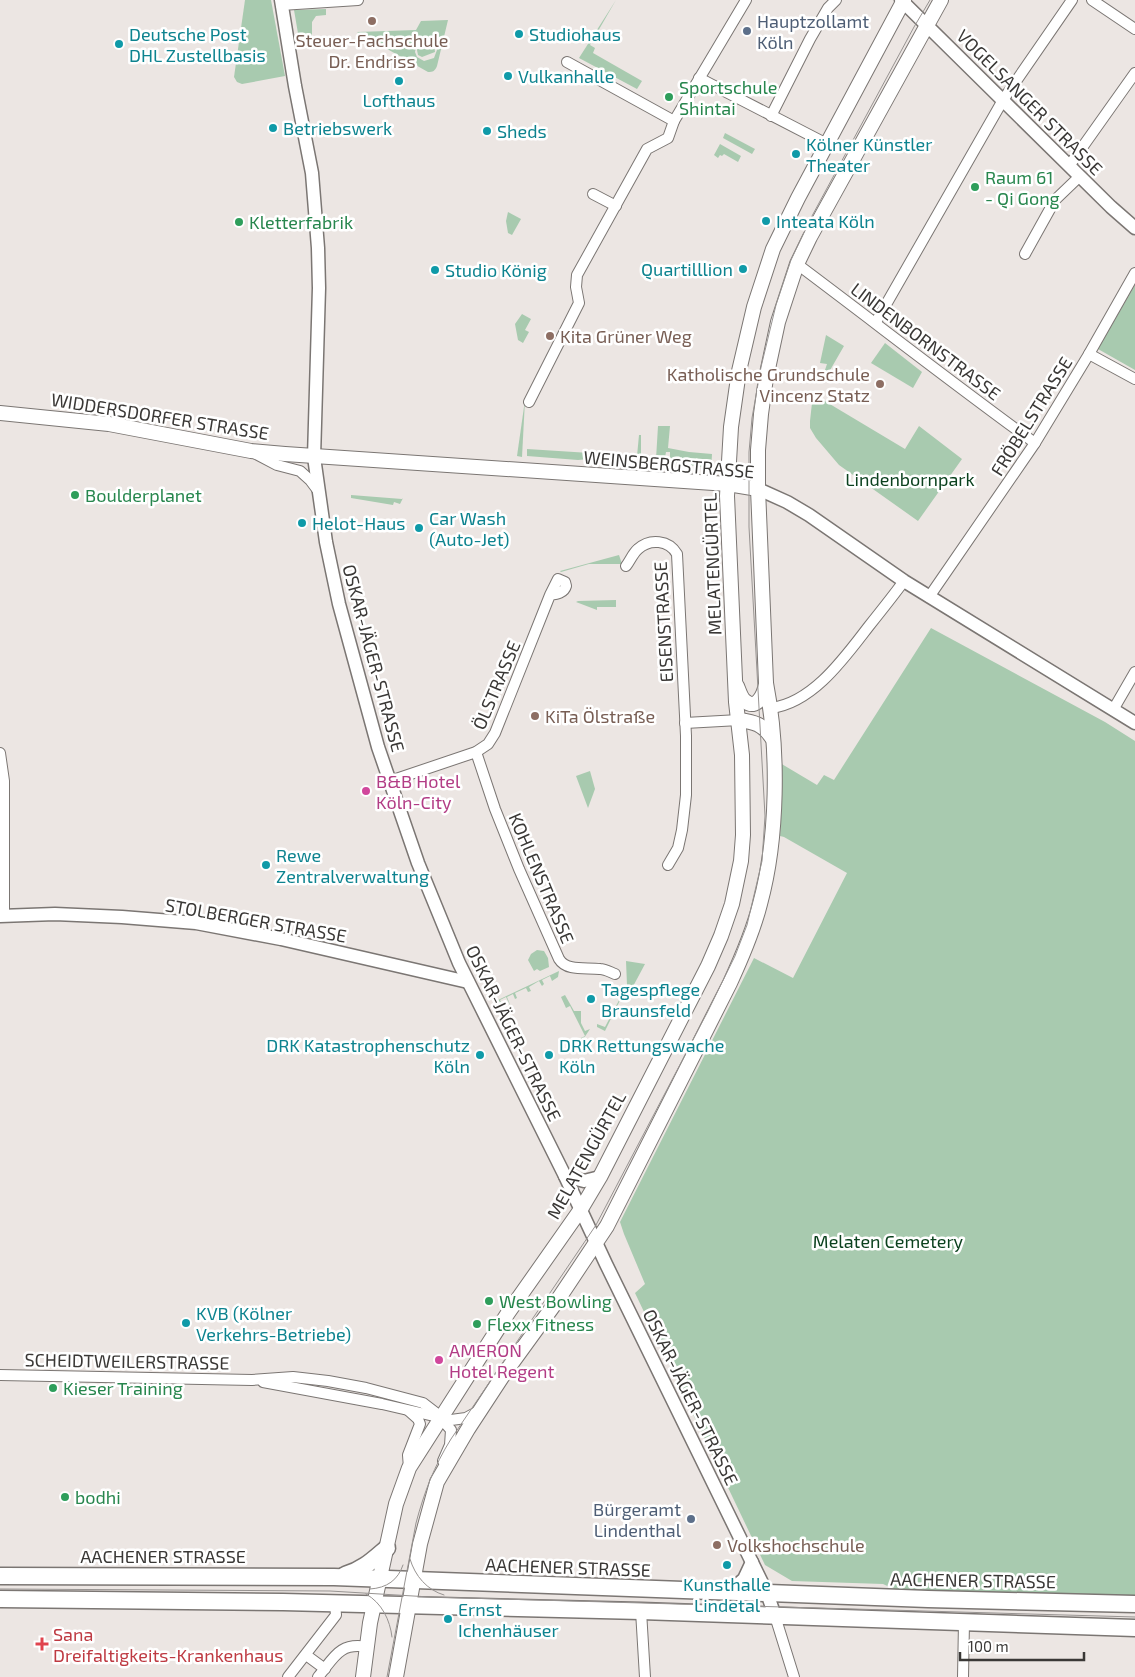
<svg xmlns="http://www.w3.org/2000/svg" width="1135" height="1677" font-family="'Exo 2',sans-serif">
<rect width="100%" height="100%" fill="#ece6e3"/>
<!-- green -->
<g fill="#a8caaf" fill-rule="evenodd">
<path d="M245,0H271L285,76L242,84L237,82L234,77Z"/>
<path d="M616,0L590,45L595,48L593,53L642,81L637,89L579,58Z"/>
<path d="M326,9V15L316,16L312,22V43L300,45L294,10Z"/>
<path d="M448,20L437,66C435,71 433,72 428,72L357,32L416,30L421,21ZM427,39L434,43L437,50L434,58L424,61L417,57L415,52L417,43Z"/>
<path d="M430,43L434,45L435,52L422,57L418,55L417,50L418,47Z"/>
<path d="M725,133L755,149L752,154L723,138Z"/>
<path d="M720,144L741,156L738,162L724,154L722,156L720,155L718,158L714,155Z"/>
<path d="M508,212L521,219L512,235L508,233L506,221Z"/>
<path d="M1135,285V370L1098,349Z"/>
<path d="M522,314L531,319L525,330L529,332L523,343L518,340L515,324Z"/>
<path d="M826,335L844,346L829,372L825,370L827,364L820,363Z"/>
<path d="M885,343L922,372L913,388L871,363Z"/>
<path d="M813,394L905,449L919,426L962,459L918,521L839,465L816,438L810,428V421Z"/>
<path d="M525,400L522,457L517,456Z"/>
<path d="M658,426H670L668,448L689,452L712,454L711,471L703,467L670,462V452H666L664,463H659L656,459Z"/>
<path d="M639,435H641V457L637,461L600,458L578,460L527,456V449L637,456Z"/>
<path d="M351,495L402,499L403,498L400,504L394,502L393,505L351,498Z"/>
<path d="M619,555L622,564H589L561,572L560,571Z"/>
<path d="M616,600V607H597V610L576,602L578,601Z"/>
<path d="M931,628L1105,722L1135,741V1596L894,1589L883,1584L792,1581L765,1565L635,1293L645,1284L624,1234L620,1222L754,958L793,978L847,873L784,837L780,836L782,801L780,763L817,785L824,775L834,780Z"/>
<path d="M590,771L595,789L588,808L576,776Z"/>
<path d="M537,950L544,951L548,958L549,967L540,971L537,969L534,971L528,960L531,954Z"/>
<path d="M626,961L645,964L630,992L625,990L605,1031L597,1027V1024L605,1027L627,985Z"/>
<path d="M559,971L558,977L552,981L550,976L542,980L544,984L542,986L539,981L529,987L531,991L528,992L526,988L515,993L517,998L515,999L513,994L507,997L511,1007L506,997L500,1000L505,1010L504,1011L502,1007L499,1009L496,1001Z"/>
<path d="M565,995L574,1011H581V1023L585,1031L590,1029L582,1041L581,1038L585,1036L570,1006L566,1008L561,997Z"/>
</g>
<g fill="none" stroke-linecap="round" stroke-linejoin="round">
<!-- minor casing -->
<g stroke="#7b7673" stroke-width="12">
<g id="minor">
<path d="M1092,0L1135,29"/>
<path d="M281,5L358,0"/>
<path d="M567,62L674,121"/>
<path d="M699,78L827,144"/>
<path d="M771,116L810,39L828,8L836,0"/>
<path d="M1069,166L1135,73"/>
<path d="M593,194L616,206"/>
<path d="M1025,254L1055,200L1080,176"/>
<path d="M797,264C877,324 955,385 1035,443"/>
<path d="M876,322L1003,100L1072,0"/>
<path d="M1089,354L1135,379"/>
<path d="M529,402L579,303L576,287L577,275L647,149L668,138L674,121L746,0"/>
<path d="M256,454L277,465L300,471L310,480L319,492"/>
<path d="M626,566C630,561 633,553 638,549C650,538 669,540 677,554L686,736V795L682,830L678,848L668,865"/>
<path d="M929,597L1035,443L1089,354L1135,273"/>
<path d="M771,708C813,703 845,657 869,626C881,611 893,596 904,581"/>
<path d="M1113,710L1135,672"/>
<path d="M685,723L739,720"/>
<path d="M476,752L495,809L519,869L559,959C567,972 587,967 600,969C605,969 610,972 615,974"/>
<path d="M0,753L4,781V916"/>
<path d="M390,781L476,752L488,744L495,733L550,595L558,579L565,582L566,586C564,593 557,594 550,595"/>
<path d="M0,1375L252,1380L293,1377L328,1381L366,1388L423,1403L436,1413L451,1430L450,1445L443,1461"/>
<path d="M263,1382L382,1404L451,1420L466,1418L477,1412"/>
<path d="M409,1468L408,1455L420,1424L418,1419L409,1411"/>
<path d="M641,1611L645,1677"/>
<path d="M775,1616L794,1677"/>
<path d="M306,1655L325,1669"/>
<path d="M288,1677L336,1615L335,1603"/>
<path d="M318,1677C334,1658 339,1642 367,1647"/>
<path d="M963,1677L964,1622"/>
</g>
</g>
<!-- tertiary casing -->
<g stroke="#7b7673" stroke-width="15">
<g id="tertiary">
<path d="M281,0L295,86L312,173L318,248L319,288L314,457L326,542L339,604L378,747L418,863L459,963L565,1176L606,1264L767,1593L775,1616"/>
<path d="M901,0L1111,207L1135,228"/>
<path d="M758,489L787,502L809,515L904,581L1135,723"/>
<path d="M0,916L55,914L122,917L196,923L281,939L468,982"/>
<path d="M565,1176L584,1181L600,1177"/>
<path d="M729,1592L744,1579L752,1562"/>
</g>
</g>
<!-- secondary casing -->
<g stroke="#7b7673" stroke-width="16">
<g id="secondary">
<path d="M0,413L109,424L251,451L285,454L728,484L758,489"/>
<path d="M737,686C739,691 741,698 745,701C757,711 764,694 766,684"/>
<path d="M739,720C754,722 763,724 772,738"/>
<path d="M363,1677L370,1623L396,1504L409,1468L508,1313L581,1209L600,1177L708,966L721,936L732,904L741,861L743,835L742,755L736,702L727,496L731,427L739,371L754,307L773,249L798,198L904,0"/>
<path d="M396,1677L420,1544L437,1482L468,1429L504,1374L557,1301L607,1226L730,983C742,957 753,932 760,904C778,838 779,750 766,683L758,489V450L761,414L766,378L778,322L797,264L810,237L941,0"/>
</g>
</g>
<!-- primary casing -->
<g stroke="#7b7673" stroke-width="19">
<g id="primary">
<path d="M345,1575C363,1570 374,1559 387,1548"/>
<path d="M0,1576L334,1577L928,1599L1135,1604"/>
<path d="M0,1599L283,1602L641,1611L1135,1628"/>
</g>
</g>
<!-- minor -->
<use href="#minor" stroke="#fff" stroke-width="10"/>
<!-- tertiary -->
<use href="#tertiary" stroke="#fff" stroke-width="12"/>
<!-- secondary -->
<use href="#secondary" stroke="#fff" stroke-width="14"/>
<!-- primary -->
<use href="#primary" stroke="#fff" stroke-width="16"/>
<!-- tram -->
<g stroke="#979391" stroke-width="1">
<path d="M410,1559C415,1576 427,1590 444,1595"/>
<path d="M0,1589L330,1591L430,1597L1135,1617"/>
<path d="M370,1589C387,1588 398,1580 403,1565"/>
<path d="M366,1594C382,1603 390,1620 392,1637"/>
<path d="M387,1677L416,1523C424,1493 434,1466 451,1439L596,1225L707,1013L735,956L747,925L762,861L765,816L749,527V452L752,418L761,367L776,305L791,260L812,216L914,27L930,0"/>
</g>
</g>
<!-- markers -->
<g fill="#8d6e63" stroke="#fff" stroke-width="2">
<circle cx="372" cy="21" r="5"/>
<circle cx="550" cy="336" r="5"/>
<circle cx="880" cy="384" r="5"/>
<circle cx="535" cy="716" r="5"/>
<circle cx="717" cy="1545" r="5"/>
</g>
<g fill="#5c6f8a" stroke="#fff" stroke-width="2">
<circle cx="747" cy="31" r="5"/>
<circle cx="691" cy="1519" r="5"/>
</g>
<g fill="#0f9aa8" stroke="#fff" stroke-width="2">
<circle cx="519" cy="34" r="5"/>
<circle cx="119" cy="44" r="5"/>
<circle cx="508" cy="76" r="5"/>
<circle cx="399" cy="81" r="5"/>
<circle cx="273" cy="128" r="5"/>
<circle cx="487" cy="131" r="5"/>
<circle cx="796" cy="154" r="5"/>
<circle cx="766" cy="221" r="5"/>
<circle cx="743" cy="269" r="5"/>
<circle cx="435" cy="270" r="5"/>
<circle cx="302" cy="523" r="5"/>
<circle cx="419" cy="528" r="5"/>
<circle cx="266" cy="865" r="5"/>
<circle cx="591" cy="999" r="5"/>
<circle cx="480" cy="1055" r="5"/>
<circle cx="549" cy="1055" r="5"/>
<circle cx="186" cy="1323" r="5"/>
<circle cx="727" cy="1565" r="5"/>
<circle cx="448" cy="1619" r="5"/>
</g>
<g fill="#2e9e5b" stroke="#fff" stroke-width="2">
<circle cx="669" cy="97" r="5"/>
<circle cx="975" cy="187" r="5"/>
<circle cx="239" cy="222" r="5"/>
<circle cx="75" cy="495" r="5"/>
<circle cx="489" cy="1301" r="5"/>
<circle cx="477" cy="1324" r="5"/>
<circle cx="53" cy="1388" r="5"/>
<circle cx="65" cy="1497" r="5"/>
</g>
<g fill="#d1479c" stroke="#fff" stroke-width="2">
<circle cx="366" cy="791" r="5"/>
<circle cx="439" cy="1360" r="5"/>
</g>
<path fill="#e0444e" stroke="#fff" stroke-width="2" d="M39.5 1636.5h5v5h5v5h-5v5h-5v-5h-5v-5h5z"/>
<g text-anchor="middle" dominant-baseline="central" stroke-width="5" stroke-linejoin="round" paint-order="stroke">
<!-- service labels -->
<g font-size="18" fill="#4e5e75" stroke="#fff" text-anchor="start">
<text x="757" y="21">Hauptzollamt<tspan x="757" dy="21">Köln</tspan></text>
<text x="681" y="1509" text-anchor="end">Bürgeramt<tspan x="681" dy="21">Lindenthal</tspan></text>
</g>
<!-- culture labels -->
<g font-size="18" fill="#0d838f" stroke="#fff" text-anchor="start">
<text x="129" y="34">Deutsche Post<tspan x="129" dy="21">DHL Zustellbasis</tspan></text>
<text x="529" y="34">Studiohaus</text>
<text x="518" y="76">Vulkanhalle</text>
<text x="399" y="100" text-anchor="middle">Lofthaus</text>
<text x="283" y="128">Betriebswerk</text>
<text x="497" y="131">Sheds</text>
<text x="806" y="144">Kölner Künstler<tspan x="806" dy="21">Theater</tspan></text>
<text x="776" y="221">Inteata Köln</text>
<text x="733" y="269" text-anchor="end">Quartilllion</text>
<text x="445" y="270">Studio König</text>
<text x="429" y="518">Car Wash<tspan x="429" dy="21">(Auto-Jet)</tspan></text>
<text x="312" y="523">Helot-Haus</text>
<text x="276" y="855">Rewe<tspan x="276" dy="21">Zentralverwaltung</tspan></text>
<text x="601" y="989">Tagespflege<tspan x="601" dy="21">Braunsfeld</tspan></text>
<text x="470" y="1045" text-anchor="end">DRK Katastrophenschutz<tspan x="470" dy="21">Köln</tspan></text>
<text x="559" y="1045">DRK Rettungswache<tspan x="559" dy="21">Köln</tspan></text>
<text x="196" y="1313">KVB (Kölner<tspan x="196" dy="21">Verkehrs-Betriebe)</tspan></text>
<text x="727" y="1584" text-anchor="middle">Kunsthalle<tspan x="727" dy="21">Lindetal</tspan></text>
<text x="458" y="1609">Ernst<tspan x="458" dy="21">Ichenhäuser</tspan></text>
</g>
<!-- education labels -->
<g font-size="18" fill="#785e54" stroke="#fff" text-anchor="start">
<text x="372" y="40" text-anchor="middle">Steuer-Fachschule<tspan x="372" dy="21">Dr. Endriss</tspan></text>
<text x="560" y="336">Kita Grüner Weg</text>
<text x="870" y="374" text-anchor="end">Katholische Grundschule<tspan x="870" dy="21">Vincenz Statz</tspan></text>
<text x="545" y="716">KiTa Ölstraße</text>
<text x="727" y="1545">Volkshochschule</text>
</g>
<!-- leisure labels -->
<g font-size="18" fill="#27864d" stroke="#fff" text-anchor="start">
<text x="679" y="87">Sportschule<tspan x="679" dy="21">Shintai</tspan></text>
<text x="985" y="177">Raum 61<tspan x="985" dy="21">- Qi Gong</tspan></text>
<text x="249" y="222">Kletterfabrik</text>
<text x="85" y="495">Boulderplanet</text>
<text x="499" y="1301">West Bowling</text>
<text x="487" y="1324">Flexx Fitness</text>
<text x="63" y="1388">Kieser Training</text>
<text x="75" y="1497">bodhi</text>
</g>
<!-- street labels -->
<g font-size="18" fill="#3a3836" stroke="#fff">
<text transform="translate(1030 102) rotate(45)">VOGELSANGER STRASSE</text>
<text transform="translate(926 341) rotate(37)">LINDENBORNSTRASSE</text>
<text transform="translate(160 416) rotate(9)">WIDDERSDORFER STRASSE</text>
<text transform="translate(1031 416) rotate(-58)">FRÖBELSTRASSE</text>
<text transform="translate(669 464) rotate(5)">WEINSBERGSTRASSE</text>
<text transform="translate(712 564) rotate(-92)">MELATENGÜRTEL</text>
<text transform="translate(663 622) rotate(-93)">EISENSTRASSE</text>
<text transform="translate(374 658) rotate(75)">OSKAR-JÄGER-STRASSE</text>
<text transform="translate(496 685) rotate(-67)">ÖLSTRASSE</text>
<text transform="translate(542 878) rotate(67)">KOHLENSTRASSE</text>
<text transform="translate(256 920) rotate(10)">STOLBERGER STRASSE</text>
<text transform="translate(514 1033) rotate(64)">OSKAR-JÄGER-STRASSE</text>
<text transform="translate(586 1155) rotate(-61)">MELATENGÜRTEL</text>
<text transform="translate(127 1361) rotate(1)">SCHEIDTWEILERSTRASSE</text>
<text transform="translate(691 1397) rotate(64)">OSKAR-JÄGER-STRASSE</text>
<text x="163" y="1556">AACHENER STRASSE</text>
<text transform="translate(568 1567) rotate(2)">AACHENER STRASSE</text>
<text transform="translate(973 1580) rotate(1)">AACHENER STRASSE</text>
</g>
<!-- park labels -->
<g font-size="18" fill="#0b411e" stroke="#fff">
<text x="910" y="479">Lindenbornpark</text>
<text x="888" y="1241">Melaten Cemetery</text>
</g>
<!-- hotel labels -->
<g font-size="18" fill="#b23c85" stroke="#fff" text-anchor="start">
<text x="376" y="781">B&amp;B Hotel<tspan x="376" dy="21">Köln-City</tspan></text>
<text x="449" y="1350">AMERON<tspan x="449" dy="21">Hotel Regent</tspan></text>
</g>
<!-- health labels -->
<g font-size="18" fill="#be3a42" stroke="#fff" text-anchor="start">
<text x="53" y="1634">Sana<tspan x="53" dy="21">Dreifaltigkeits-Krankenhaus</tspan></text>
</g>
</g>
<!-- scale -->
<path d="M960 1652v8h124v-8" fill="none" stroke="#3a3836" stroke-width="2.5"/>
<text x="968" y="1652" font-size="15" fill="#3a3836" stroke="#ffffff" stroke-width="4" paint-order="stroke">100 m</text>
</svg>
